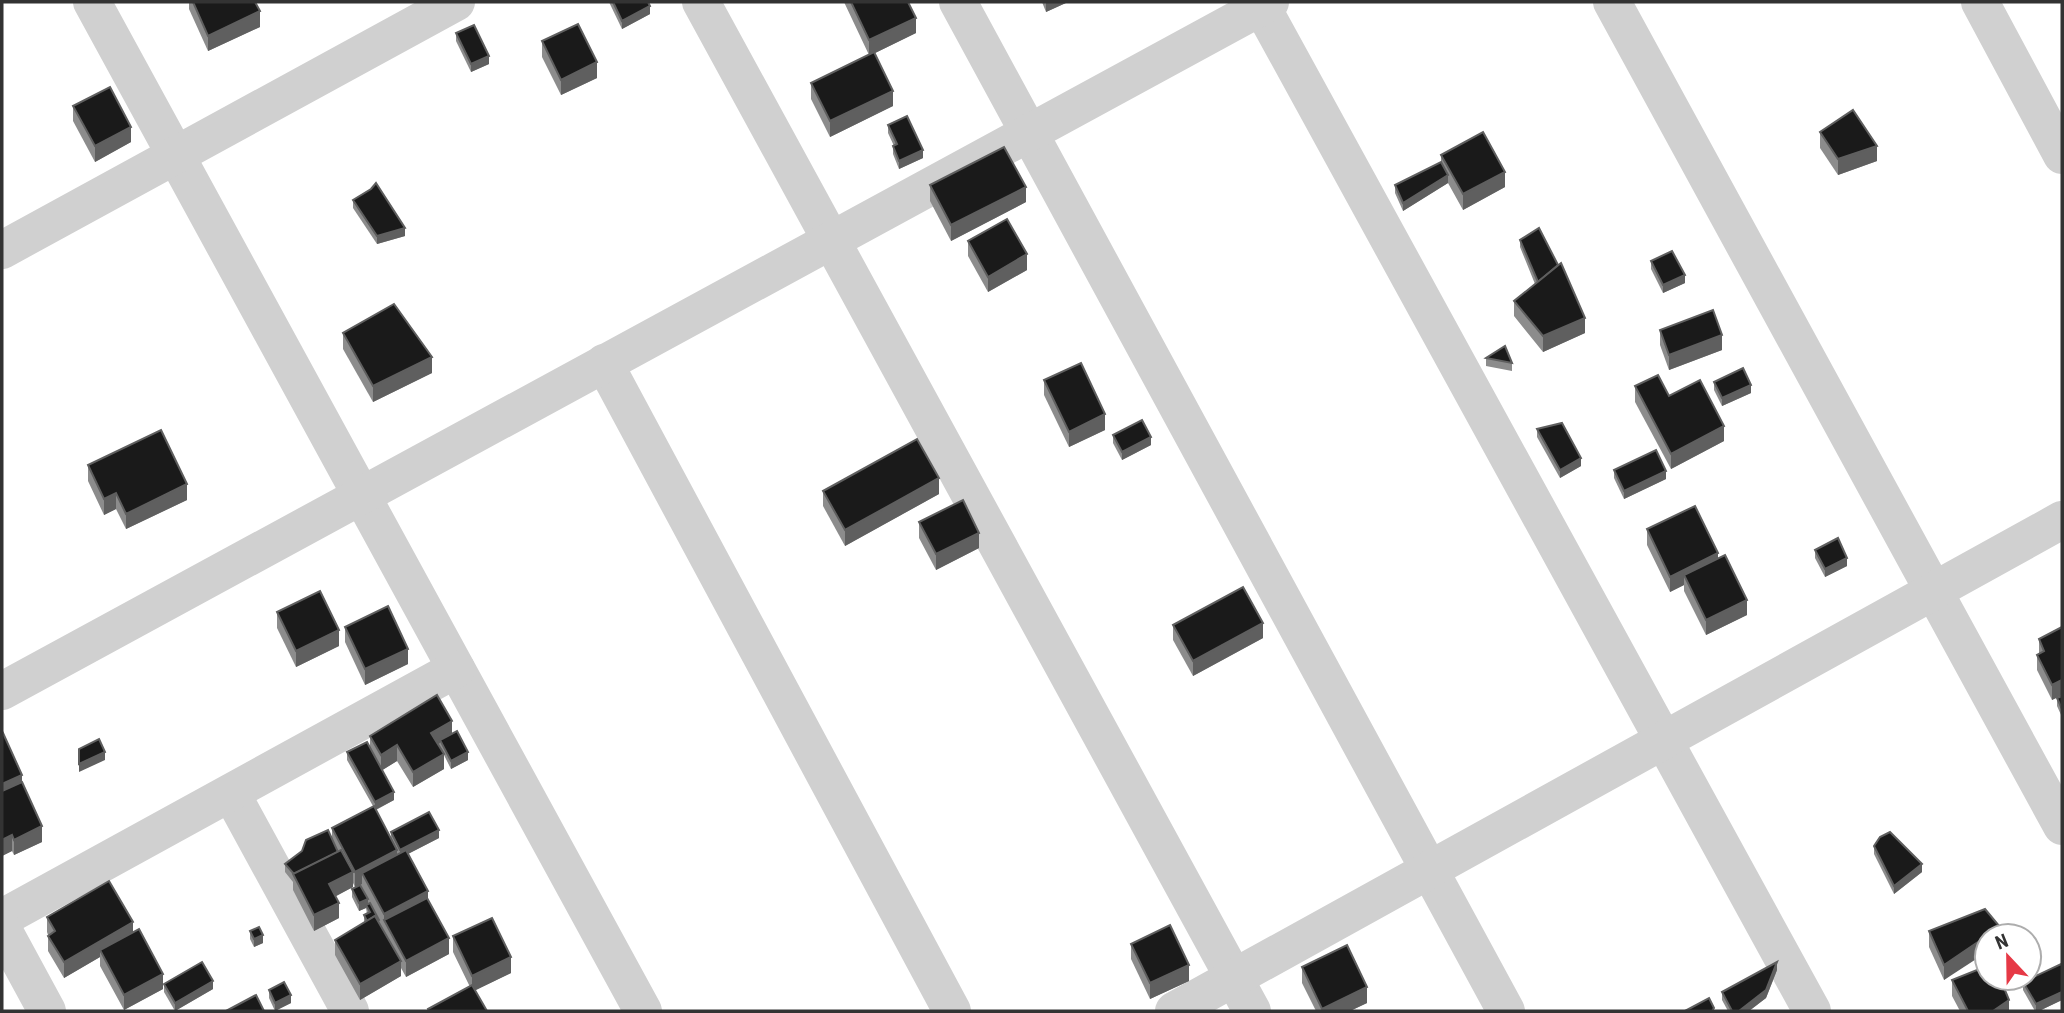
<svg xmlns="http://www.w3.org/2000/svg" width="2064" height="1013" font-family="'Roboto Condensed',sans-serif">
<rect width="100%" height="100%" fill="#fff"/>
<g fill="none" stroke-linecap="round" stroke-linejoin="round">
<!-- minor -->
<g stroke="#d0d0d0" stroke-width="38">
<path d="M92,2L643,1011"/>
<path d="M701,2L1252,1011"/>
<path d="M958,2L1506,1011"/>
<path d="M1259,2L1812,1011"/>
<path d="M1612,2L2062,826"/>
<path d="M1980,2L2062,155"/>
<path d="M2,250L456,2"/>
<path d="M604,363L952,1011"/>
<path d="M2,691L1270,2"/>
<path d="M231,793L350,1011"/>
<path d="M2,918L456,669"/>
<path d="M2,928L47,1011"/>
<path d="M1174,1011L2062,520"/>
</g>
</g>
<!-- wall -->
<g fill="#8c8c8c">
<path d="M189,2H255L260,27L208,51L189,9Z"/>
<path d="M609,2H648L650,14L622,29Z"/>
<path d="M844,2H908L916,33L875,53L893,106L830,137L811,99V83L869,55Z"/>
<path d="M1042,2H1068L1046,12Z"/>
<path d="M456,33L489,64L471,72L456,41Z"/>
<path d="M542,41L597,78L561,95L542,57Z"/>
<path d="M73,106L131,142L95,162L73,121Z"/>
<path d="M888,125L923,158L899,169L893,154V146H894L888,133Z"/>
<path d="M1820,132L1877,161L1838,175L1820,148Z"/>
<path d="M1441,155L1505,187L1463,210L1448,183L1403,211L1395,193V185L1441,162Z"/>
<path d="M930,185L1026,202L951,241L930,201Z"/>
<path d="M353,200L405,236L377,244L353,208Z"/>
<path d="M1520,240L1585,333L1543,352L1514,316V301L1535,284L1520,247Z"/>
<path d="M968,241L1027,270L988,292L968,256Z"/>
<path d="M1651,261L1685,283L1663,293L1651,269Z"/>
<path d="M1660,330L1722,350L1669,370L1660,345Z"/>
<path d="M343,333L432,373L373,402L343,349Z"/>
<path d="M1486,358L1512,363V371L1486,366Z"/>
<path d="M1044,380L1105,430L1069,447L1044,395Z"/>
<path d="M1714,382L1751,393L1722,406L1714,390Z"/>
<path d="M1635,386L1669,396L1724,441L1671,469L1635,402Z"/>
<path d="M1537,429L1581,466L1560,478L1537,437Z"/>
<path d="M1113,435L1151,445L1122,460L1113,443Z"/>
<path d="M88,465L187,500L126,529L116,509L104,515L88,481Z"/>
<path d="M1614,470L1666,479L1624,499L1614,478Z"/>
<path d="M823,491L939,494L845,546L823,506Z"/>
<path d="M919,522L979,548L936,570L919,538Z"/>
<path d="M1647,529L1718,559L1747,615L1706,635L1684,591V585L1670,592L1647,545Z"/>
<path d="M1815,550L1847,566L1825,577L1815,558Z"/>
<path d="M277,612L339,646L296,667L277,628Z"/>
<path d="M1173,625L1263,638L1193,676L1173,640Z"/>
<path d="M345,627L408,664L365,685L345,642Z"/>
<path d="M2039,639L2062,695L2052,700L2037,670V655L2039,654Z"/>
<path d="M2062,696V717L2057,706V698Z"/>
<path d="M2,734L22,782L42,842L14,855L12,851L2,856Z"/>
<path d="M452,734L468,760L451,769L444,755V769L413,787L397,761L382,770L394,800L376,810L391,838V832L439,838L408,854L428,900L449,954L406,977L401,968V976L360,1000L335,955V940L364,923V915L367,914L366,908L359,911L352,897V889L355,887L353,883V887L335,896L339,918L314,931L293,890V882L285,872V864L332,839V828L373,806L347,760V752L370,748V736Z"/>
<path d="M1874,846L1922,872L1894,894L1874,854Z"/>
<path d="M47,917L133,932L163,989L124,1010L100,966V957L64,978L48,951V935L47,932Z"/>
<path d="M250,931L263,943L254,947L250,939Z"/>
<path d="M1929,931L2000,936L1944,980L1929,947Z"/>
<path d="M453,936L511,973L475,990L487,1011H428V1009L470,987L453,952Z"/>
<path d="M1131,944L1189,981L1150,999L1131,959Z"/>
<path d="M1302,967L1367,1003L1350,1011H1316L1302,983Z"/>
<path d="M1777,970L1766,998L1749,1011H1728L1722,1000V992Z"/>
<path d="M1952,980L2009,1011H1960L1952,996Z"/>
<path d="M2023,982L2062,1000L2039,1011H2035L2023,990Z"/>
<path d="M164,984L213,989L175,1011L164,992Z"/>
<path d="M269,990L291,1003L275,1011L269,998Z"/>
</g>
<!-- shaded-wall -->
<g fill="#5f5f5f">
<path d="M1046,2H1068L1046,12Z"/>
<path d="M650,6V14L622,29V21Z"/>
<path d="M260,11V27L208,51V36Z"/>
<path d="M916,18V33L869,56V40Z"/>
<path d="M489,56V64L471,72V64Z"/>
<path d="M597,62V78L561,95V80Z"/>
<path d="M893,91V106L830,137V121Z"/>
<path d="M131,127V142L95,162V146Z"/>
<path d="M1877,146V161L1838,175V159Z"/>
<path d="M923,150V158L899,169V161Z"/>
<path d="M1505,172V187L1463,210V194Z"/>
<path d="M1448,175V183L1403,211V203Z"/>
<path d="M1026,187V202L951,241V225Z"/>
<path d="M405,228V236L377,244V236Z"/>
<path d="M1027,254V270L988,292V277Z"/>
<path d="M1685,275V283L1663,293V285Z"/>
<path d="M1585,318V333L1543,352V336Z"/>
<path d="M1722,335V350L1669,370V355Z"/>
<path d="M432,357V373L373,402V386Z"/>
<path d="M1751,385V393L1722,406V398Z"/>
<path d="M1105,414V430L1069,447V432Z"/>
<path d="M1724,426V441L1671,469V454Z"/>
<path d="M1151,437V445L1122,460V452Z"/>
<path d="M1581,458V466L1560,478V470Z"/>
<path d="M1666,471V479L1624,499V491Z"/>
<path d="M939,478V494L845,546V530Z"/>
<path d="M187,484V500L126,529V514Z"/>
<path d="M116,493V509L104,515V499Z"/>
<path d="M979,533V548L936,570V554Z"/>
<path d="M1718,553V568L1684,575V585L1670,592V577Z"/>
<path d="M1847,558V566L1825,577V569Z"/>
<path d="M1747,600V615L1706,635V620Z"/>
<path d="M1263,623V638L1193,676V661Z"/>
<path d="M339,630V646L296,667V651Z"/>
<path d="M408,649V664L365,685V669Z"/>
<path d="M2062,680V695L2052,700V685Z"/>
<path d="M452,721V736L440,740V743L431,748V733Z"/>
<path d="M397,745V761L381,771V755Z"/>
<path d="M105,752V760L79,772V764Z"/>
<path d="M468,752V760L451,769V761Z"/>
<path d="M444,754V769L413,787V772Z"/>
<path d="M22,775V790L2,799V784Z"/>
<path d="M394,792V800L375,810V802Z"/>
<path d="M42,826V842L14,855V840Z"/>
<path d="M439,830V838L400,858V850Z"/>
<path d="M12,835V851L2,856V840Z"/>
<path d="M397,850V865L362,873V884L355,887V872Z"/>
<path d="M1922,864V872L1894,894V886Z"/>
<path d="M353,872V887L329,900V884Z"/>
<path d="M428,891V906L384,920V930V914Z"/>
<path d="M368,899V907L366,905V908L359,911V903Z"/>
<path d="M339,903V918L314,931V915Z"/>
<path d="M133,922V938L100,950V957L64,978V962Z"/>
<path d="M2000,927V936H1988Z"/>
<path d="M263,935V943L254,947V939Z"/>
<path d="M1987,936V952L1944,980V965Z"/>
<path d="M449,938V954L406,977V961Z"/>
<path d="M511,957V973L472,992V976Z"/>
<path d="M401,961V976L360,1000V984Z"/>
<path d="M1777,962V970L1766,998L1749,1011H1739Z"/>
<path d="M1189,965V981L1150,999V983Z"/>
<path d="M163,974V989L124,1010V995Z"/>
<path d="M213,981V989L175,1011V1003Z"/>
<path d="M1367,987V1003L1350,1011H1322V1009Z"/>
<path d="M2062,992V1000L2039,1011H2036V1004Z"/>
<path d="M291,995V1003L275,1011V1003Z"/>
<path d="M2009,1000V1011H1993Z"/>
</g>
<!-- building -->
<g fill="#1a1a1a" stroke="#5f5f5f" stroke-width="2">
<path d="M193,2H255L260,11L208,36Z"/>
<path d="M613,2H648L650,6L622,21Z"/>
<path d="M851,2H908L916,18L869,40Z"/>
<path d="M578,24L597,62L561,80L542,41Z"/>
<path d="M474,25L489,56L471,64L456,33Z"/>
<path d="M874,52L893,91L830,121L811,83Z"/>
<path d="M110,87L131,127L95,146L73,106Z"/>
<path d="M1853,110L1877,146L1838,159L1820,132Z"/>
<path d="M907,116L923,150L899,161L893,146L897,144L888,125Z"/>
<path d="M1483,132L1505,172L1463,194L1441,155Z"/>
<path d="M1004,147L1026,187L951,225L930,185Z"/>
<path d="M1441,162L1448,175L1403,203L1395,185Z"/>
<path d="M376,183L405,228L377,236L353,200L371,189Z"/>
<path d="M1007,219L1027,254L988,277L968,241Z"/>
<path d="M1539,228L1558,265L1538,282L1520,240Z"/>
<path d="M1672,251L1685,275L1663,285L1651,261Z"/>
<path d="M1561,263L1585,318L1543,336L1514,301Z"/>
<path d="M394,304L432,357L373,386L343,333Z"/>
<path d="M1713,310L1722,335L1669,355L1660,330Z"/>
<path d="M1505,346L1512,363L1486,358Z"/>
<path d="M1081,363L1105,414L1069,432L1044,380Z"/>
<path d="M1743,368L1751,385L1722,398L1714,382Z"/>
<path d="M1658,375L1669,396L1700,380L1724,426L1671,454L1635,386Z"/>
<path d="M1142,420L1151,437L1122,452L1113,435Z"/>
<path d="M1562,423L1581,458L1560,470L1537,429Z"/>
<path d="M161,430L187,484L126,514L116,493L104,499L88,465Z"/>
<path d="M917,439L939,478L845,530L823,491Z"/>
<path d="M1656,450L1666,471L1624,491L1614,470Z"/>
<path d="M963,500L979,533L936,554L919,522Z"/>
<path d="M1695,506L1718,553L1670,577L1647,529Z"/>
<path d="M1838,538L1847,558L1825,569L1815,550Z"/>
<path d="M1725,555L1747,600L1706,620L1684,575Z"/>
<path d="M1243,587L1263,623L1193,661L1173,625Z"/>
<path d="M320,591L339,630L296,651L277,612Z"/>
<path d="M388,606L408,649L365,669L345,627Z"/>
<path d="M2062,627V680L2052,685L2037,655L2044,651L2039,639Z"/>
<path d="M437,695L452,721L431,733L444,754L413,772L397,745L381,755L370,736Z"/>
<path d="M2062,696V709L2057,698Z"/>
<path d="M457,731L468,752L451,761L440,740Z"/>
<path d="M3,733L22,775L2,784V734Z"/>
<path d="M99,739L105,752L79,764V749Z"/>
<path d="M367,742L394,792L375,802L347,752Z"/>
<path d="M22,782L42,826L14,840L12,835L2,840V791Z"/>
<path d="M374,806L397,850L355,872L332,828Z"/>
<path d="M429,812L439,830L400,850L391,832Z"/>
<path d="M328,830L338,852L294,874L285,864L302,851L306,840Z"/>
<path d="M1890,832L1922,864L1894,886L1874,846L1880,837Z"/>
<path d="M341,850L353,872L329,884L339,903L314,915L293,874Z"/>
<path d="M406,850L428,891L384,914L362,873Z"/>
<path d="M109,881L133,922L64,962L48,936L55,931L47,917Z"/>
<path d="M360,885L368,899L359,903L352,889Z"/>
<path d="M427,898L449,938L406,961L384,920Z"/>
<path d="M370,903L379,920L378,921L375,916L367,921L364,915L370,912L366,905Z"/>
<path d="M1985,909L2000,927L1944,965L1929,931Z"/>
<path d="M375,916L401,961L360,984L335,940Z"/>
<path d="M492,918L511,957L472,976L453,936Z"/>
<path d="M1170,925L1189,965L1150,983L1131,944Z"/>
<path d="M259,927L263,935L254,939L250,931Z"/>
<path d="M139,929L163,974L124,995L100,950Z"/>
<path d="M1347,945L1367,987L1322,1009L1302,967Z"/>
<path d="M202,962L213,981L175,1003L164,984Z"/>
<path d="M1777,962L1766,990L1739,1011H1732L1722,992Z"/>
<path d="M2061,964L2062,966V992L2036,1004L2023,982Z"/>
<path d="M1987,966V978H2000L2009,1000L1993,1011H1968L1952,980Z"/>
<path d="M284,982L291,995L275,1003L269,990Z"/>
<path d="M472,985L487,1011H429L428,1009Z"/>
<path d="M256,995L264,1011H226Z"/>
<path d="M1709,998L1714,1008L1712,1011H1685Z"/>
</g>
<!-- border -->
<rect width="2064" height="1013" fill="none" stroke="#333333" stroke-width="7"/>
<!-- north arrow -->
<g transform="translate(2008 957) rotate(338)"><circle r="33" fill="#ffffff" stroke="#adadad" stroke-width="2"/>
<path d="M0-5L12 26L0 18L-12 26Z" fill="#e63946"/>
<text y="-10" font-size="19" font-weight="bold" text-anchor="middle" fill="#333333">N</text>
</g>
</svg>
